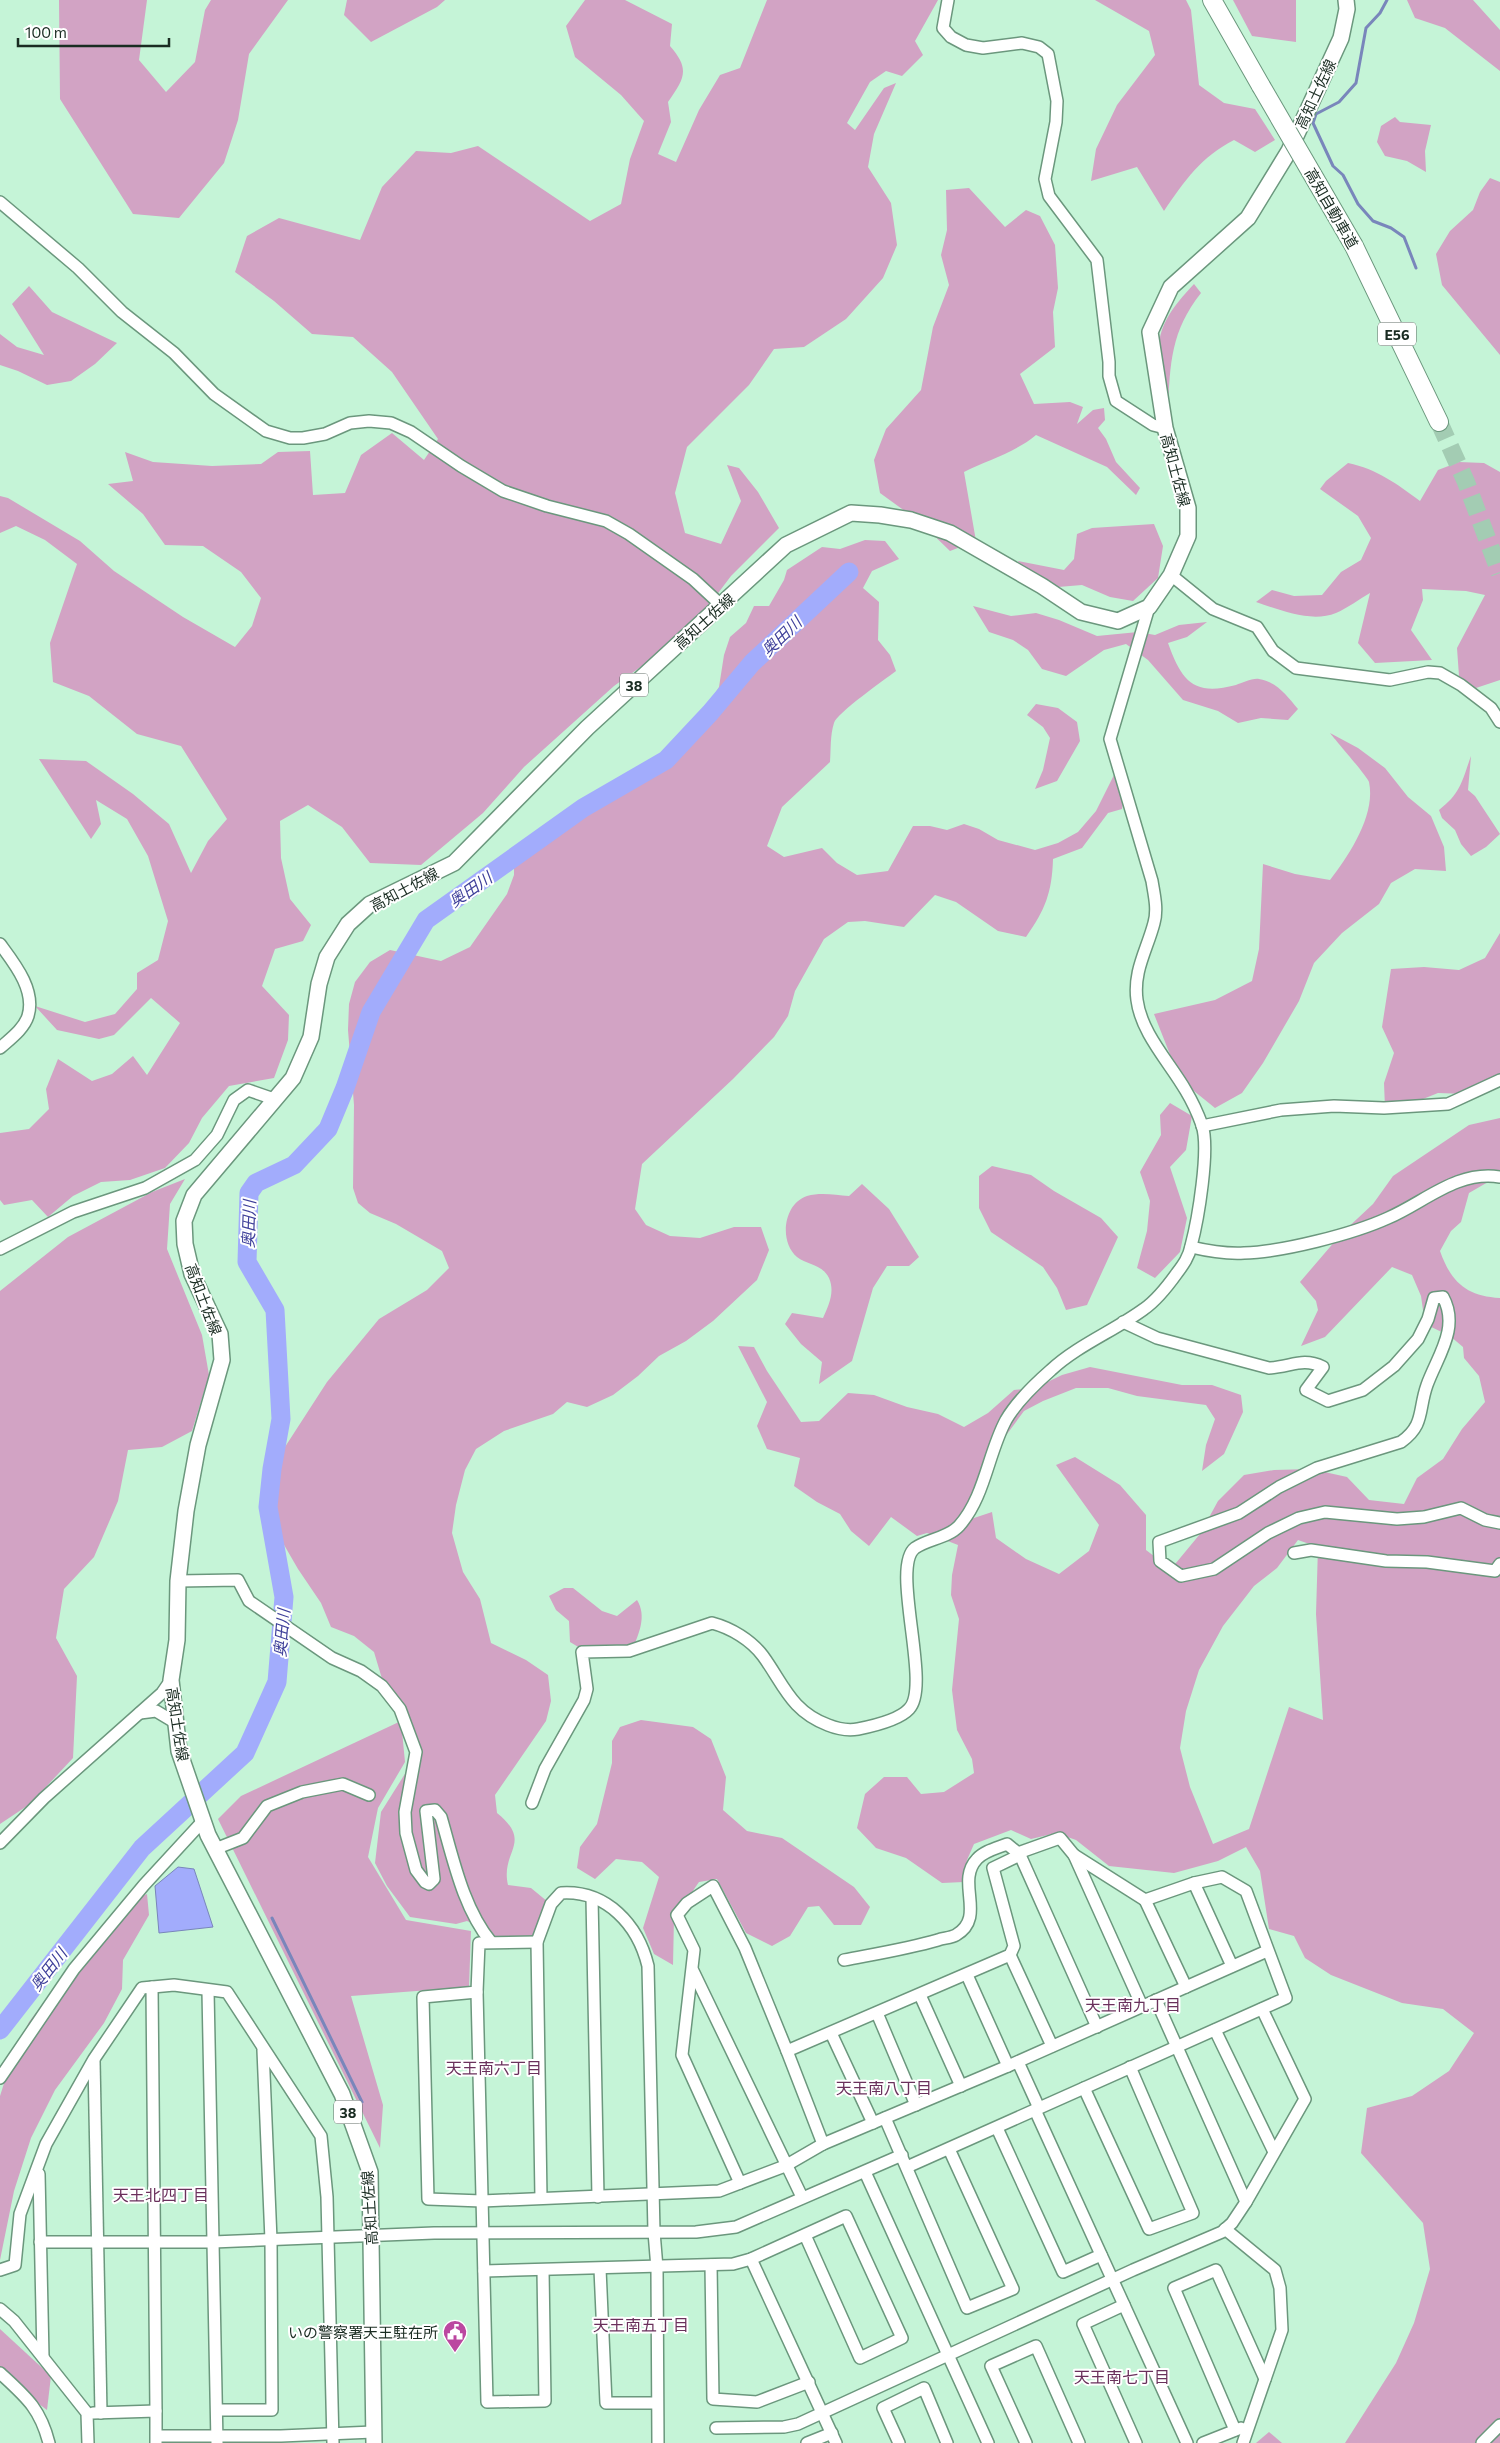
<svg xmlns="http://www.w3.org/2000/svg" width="1500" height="2443" font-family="Commissioner,'Noto Sans JP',sans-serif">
<rect width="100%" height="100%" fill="#c5f4d7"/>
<!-- green -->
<g fill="#d2a3c4" fill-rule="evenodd">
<path d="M59,0H147L139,60L166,92L195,62L205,10L211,0H288L249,54L238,120L224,163L179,218L133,214L60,99Z"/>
<path d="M347,0H445L437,7L371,42L344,15Z"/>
<path d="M585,0H625L672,24L670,46C690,69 685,78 668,102L671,122L658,154L676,162L699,110L720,75L740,68L767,0H938L915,41L923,55L902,76L886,71L870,82L847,123L855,130L884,88L896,83L874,134L868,167L891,203L897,245L883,278L846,319L804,347L774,349L749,385L687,447L675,493L685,533L721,544L741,501L727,465L739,468L758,492L779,528L731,576L688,633L614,686L524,767L483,813L421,865L370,863L342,827L308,805L280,821L281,858L290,899L311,925L303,941L275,949L262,986L289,1015L288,1040L274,1078L229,1086L202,1118L189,1143L165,1168L130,1180L101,1182L73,1196L48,1217L32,1200L4,1205L0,1200V1133L29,1129L49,1109L46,1089L58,1059L92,1081L112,1074L133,1056L147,1075L180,1023L151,998L114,1035L99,1039L57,1030L35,1006L85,1022L115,1014L137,989V973L158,960L168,921L148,856L127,819L96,800L101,824L91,839L39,759L86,761L133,794L169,824L191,873L208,841L227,819L181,746L137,734L89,696L53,682L50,643L77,564L45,540L16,526L0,533V496L8,498L80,541L114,571L183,617L235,647L252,626L261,598L241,572L203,546L165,545L143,514L108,484L133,481L125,452L153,462L212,466L261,464L278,452L310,451L313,495L345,493L361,455L392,433L424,460L438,439L392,372L353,337L312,334L274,301L235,272L247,236L279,218L360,240L382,187L416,151L451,153L478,146L590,221L621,204L630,159L644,121L621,95L575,57L566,26Z"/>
<path d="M1095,0H1186L1191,10L1199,85L1224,103L1255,109L1275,140L1255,152L1234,140C1201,157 1185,180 1164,211L1137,167L1091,181L1096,149L1117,105L1155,55L1149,31Z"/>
<path d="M1233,0H1296V42L1252,36Z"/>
<path d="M1407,0H1473L1500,30V71L1445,28L1415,18Z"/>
<path d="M1395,117L1400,122L1431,125L1425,151L1426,172L1407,161L1385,156L1377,142L1381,126Z"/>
<path d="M1490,178L1500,182V355L1442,285L1436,254L1450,231L1473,210L1480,192Z"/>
<path d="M969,188L1005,227L1026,210L1040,216L1055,245L1058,288L1053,312L1055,347L1020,374L1034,404L1070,402L1083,407L1077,424L1093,410L1104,408L1105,420L1098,428L1106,439L1116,462L1140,488L1136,495L1107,467L1036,435C1016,452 988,460 964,472L976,541L950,551L920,522L880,493L874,460L886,429L921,390L933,327L949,285L941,255L947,230L946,190Z"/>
<path d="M1194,284L1201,293C1171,331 1170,363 1168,410C1166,390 1158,363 1159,344C1161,320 1179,300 1194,284Z"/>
<path d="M29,286L52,312L117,343L95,364L71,381L47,385L18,371L0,365V334L17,347L44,355L12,304Z"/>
<path d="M1459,462L1484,463L1500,472V680L1476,688L1459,676L1457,648L1485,595L1466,591L1422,589L1423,600L1411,630L1432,660L1375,663L1358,643L1370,593C1359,599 1348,608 1336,613C1311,623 1280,610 1256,602L1272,590L1294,596L1322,595L1341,572L1361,560L1371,538L1358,516L1320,489L1326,481L1348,463C1377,469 1397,484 1420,501L1438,470Z"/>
<path d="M1154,524L1163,546L1158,578L1133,601L1110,597L1082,585L1058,587L1024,576L1018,561L1064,570L1074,559L1077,534L1092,528Z"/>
<path d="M865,540L885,541L899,559L872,571L863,588L879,602L878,640L890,655L896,671C884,680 837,713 834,723C830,735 831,750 830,762L782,807L767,846L784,857L822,848L837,863L857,875L888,871L913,826H930L947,830L964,824L979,829L998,840L1035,850L1058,843L1078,832L1096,811L1114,775L1124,798L1122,809L1108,813L1082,848L1053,859C1052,893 1045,910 1026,937L998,931L956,902L935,895L904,927L865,921L848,922L824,939L795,991L788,1016L774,1037L733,1079L642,1164L635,1209L646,1225L670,1236L700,1238L734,1227H761L769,1250L757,1280L713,1321L686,1341L659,1356L638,1376L613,1395L587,1407L567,1402L553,1414L504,1431L476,1449L465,1470L456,1505L452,1533L463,1572L480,1599L491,1643L526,1660L548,1675L551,1701L546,1721L495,1795L497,1813C534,1843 500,1851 508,1885L531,1888L548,1902L533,1937L493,1938L487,1930L467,1921L456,1924L410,1917L387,1886L375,1863L381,1812L408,1769L416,1744L389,1702L374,1652L354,1636L331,1627L321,1603L298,1569L272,1524L273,1473L283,1450L327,1382L379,1319L427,1290L449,1268L442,1251L396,1224L370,1213L358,1203L353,1188L354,1105L348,1030L349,1004L355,982L370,962L390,950L441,961L470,947L507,894L514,875V851L548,832L595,801L650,774L684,743L719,687L724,655L730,637L746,623L754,606H769L784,580L787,570L822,547L840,549Z"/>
<path d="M973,606L1011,616L1036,613L1059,620L1097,636L1138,632L1155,635L1179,625L1207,622L1187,637L1168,643C1182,682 1194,696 1236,685C1242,683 1252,678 1259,679C1277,682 1287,696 1298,709L1288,720L1261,718L1238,723L1218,711L1183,700L1148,660L1126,644L1104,650L1066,676L1042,669L1028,650L1013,640L989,632Z"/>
<path d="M1036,704L1058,708L1077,722L1080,741L1057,781L1035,789L1043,770L1050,738L1043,727L1027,715Z"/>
<path d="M1330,733L1358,748L1385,768L1408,797L1431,816L1444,847L1446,871L1415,869L1391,883L1379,904L1342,933L1314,963L1299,1001L1263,1063L1242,1093L1215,1108L1189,1087L1171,1057L1154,1014L1215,1000L1252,981L1259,949L1263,864L1295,874L1330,880C1349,855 1376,815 1369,782C1367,776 1336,741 1330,733Z"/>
<path d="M1471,756L1468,790L1475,796L1500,834L1486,847L1471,856L1461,844L1455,830L1442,818L1439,810C1461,793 1462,781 1471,756Z"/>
<path d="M1500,933V1076L1465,1094L1438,1093L1413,1103L1385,1108L1384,1083L1394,1053L1382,1027L1391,969L1424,967L1459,970L1485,958Z"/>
<path d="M1170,1103L1192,1116L1186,1150L1170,1167L1187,1218L1180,1252L1155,1278L1137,1268L1147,1231L1150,1201L1140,1172L1161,1135L1160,1115Z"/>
<path d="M1500,1118V1182H1488L1469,1193L1461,1222L1451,1231L1440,1251C1451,1282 1466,1296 1500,1298V2443H1345L1396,2363L1414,2323L1430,2269L1423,2223L1361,2153L1367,2108L1412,2096L1449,2071L1474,2033L1443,2009L1402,2003L1331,1975L1305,1958L1294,1936L1269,1929L1260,1871L1246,1847L1218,1861L1174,1873L1109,1866L1076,1840L1056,1833L1031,1839L1011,1830L974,1844L967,1860L964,1882L942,1883L906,1858L876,1848L857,1828L865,1794L884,1777H907L921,1794L944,1792L974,1773L972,1759L957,1730L952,1690L959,1619L951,1595L952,1575L958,1545L927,1533L917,1536L891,1517L869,1546L851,1531L840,1514L817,1502L794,1486L800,1458L767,1449L757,1426L767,1402L738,1346L754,1347L767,1371L801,1422L819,1421L848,1393L874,1395L907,1407L938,1414L964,1427L988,1413L1014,1390L1035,1388L1062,1375L1090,1367L1182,1385H1212L1241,1395L1243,1412L1224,1454L1202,1471L1206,1445L1215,1419L1206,1405L1137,1396L1108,1388H1076L1043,1401L1024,1411L993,1453L984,1490L965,1507L971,1519L992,1512L996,1538L1026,1559L1059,1574L1089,1551L1099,1525L1056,1465L1075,1457L1120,1485L1146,1515V1550L1171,1569L1200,1534L1218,1501L1244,1475L1274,1470L1311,1469L1347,1477L1369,1500L1404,1504L1417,1478L1443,1459L1462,1429L1485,1402L1479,1376L1464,1358L1463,1347L1450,1336L1425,1324L1421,1296L1412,1275L1392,1267L1325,1337L1301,1346L1318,1310L1316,1301L1300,1282L1342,1233L1373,1204L1393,1176L1469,1125ZM1298,1540L1318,1547L1316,1614L1323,1720L1289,1707L1249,1829L1213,1844L1190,1787L1180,1748L1186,1711L1199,1670L1223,1626L1254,1586L1277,1568Z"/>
<path d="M992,1166L1031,1175L1054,1191L1101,1218L1118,1237L1087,1305L1066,1310L1057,1288L1043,1267L991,1232L979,1208V1176Z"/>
<path d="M185,1179L170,1204L167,1249L202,1335L209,1375L192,1431L162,1447L128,1450L118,1501L94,1557L64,1589L56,1638L77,1676L73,1758L30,1804L0,1824V1291L68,1237L152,1192Z"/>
<path d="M862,1184L889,1209L919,1257L909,1266H887L873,1288L852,1361L819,1384L822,1362L801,1344L785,1324L792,1313L823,1318C829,1305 835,1292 829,1278C822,1264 807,1265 797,1257C779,1242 783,1204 807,1196C821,1192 835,1195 849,1196Z"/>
<path d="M564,1588H573L602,1611L617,1616L637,1600C647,1616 639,1634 632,1650L585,1651L570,1642L569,1621L556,1610L549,1596Z"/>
<path d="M641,1720L693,1727L711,1739L726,1777L723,1810L747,1831L782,1838L854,1887L870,1907L861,1925H834L819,1906L808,1907L790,1936L772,1946L746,1933L717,1879L699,1882L674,1918L673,1965L654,1954L643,1928L659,1877L642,1862L616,1859L595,1879L577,1868L580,1847L597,1824L612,1763V1741L620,1727Z"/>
<path d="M401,1721L405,1762L378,1808L368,1857L406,1920L471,1931L469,1987L351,1996L383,2105L380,2148L218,1819L241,1796Z"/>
<path d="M147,1894L149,1915L123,1960L122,1989L104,2023L55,2090L31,2138L14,2191L0,2260V2096L13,2055L29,2022L64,1975L119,1907Z"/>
<path d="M0,2329L51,2376L47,2410L0,2375Z"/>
<path d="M1269,2432L1282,2443H1256Z"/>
</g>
<!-- water -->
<path fill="#a2acfc" stroke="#7986bb" d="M178,1867L194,1869L213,1927L159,1933L155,1886Z"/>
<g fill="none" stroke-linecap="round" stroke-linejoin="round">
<!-- stream -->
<g stroke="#7986bb" stroke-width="3">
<path d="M1387,0L1380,13L1366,28L1356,83L1339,102L1316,114L1313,123L1333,166L1343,175L1358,204L1373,221L1391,228L1404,237L1416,268"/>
<path d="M272,1918L362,2102"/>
</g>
<!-- river -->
<path stroke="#a2acfc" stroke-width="19" d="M0,2030L142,1848L245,1753L277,1682L284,1597L268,1507L272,1469L281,1419L275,1310L247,1262L249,1193L256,1183L294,1165L328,1129L345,1088L371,1012L426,920L583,808L666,760L710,713L752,663L849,572"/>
<!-- highway-tunnel -->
<path stroke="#a3ccb3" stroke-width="18" stroke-dasharray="18 9" stroke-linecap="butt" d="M1439,422L1466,482L1500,573"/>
<!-- minor casing -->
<g stroke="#6b977d" stroke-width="14">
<g id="minor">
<path d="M948,0L943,28L951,37L966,45L983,48L1022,43L1039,47L1048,54L1057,101L1056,122L1045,179L1049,196L1097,260L1109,362V376L1116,401L1153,425L1165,428"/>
<path d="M0,202L78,268L122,312L174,353L214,394L266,431L290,438H303L325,434L350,423L369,421L391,423L411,432L461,466L503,491L547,506L606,521L629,534L693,579L721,605"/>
<path d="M1171,575L1213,609L1257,627L1273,651L1296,668L1390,680L1428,672L1440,673L1461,685L1491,708L1500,722"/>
<path d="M0,944C14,963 36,990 28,1016C24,1029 10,1039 0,1048"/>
<path d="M1202,1126L1281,1110L1334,1106L1384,1108L1448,1104L1500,1080"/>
<path d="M1191,1247C1208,1251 1226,1254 1244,1253C1282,1252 1353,1234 1388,1218C1425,1202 1457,1170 1500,1177"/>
<path d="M0,1249L73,1212L145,1188L195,1160L217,1135L234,1100L248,1090L274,1099"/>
<path d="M1123,1322L1157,1338L1269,1368C1291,1367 1302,1357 1323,1367L1306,1390L1328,1401L1363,1390L1394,1366L1418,1339L1428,1319L1434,1298L1443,1297C1460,1328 1437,1357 1427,1385C1418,1410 1425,1425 1401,1442L1317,1468L1279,1487L1239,1513L1159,1542L1160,1561L1181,1576L1214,1569L1268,1533L1299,1518L1325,1512L1397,1519L1424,1517L1461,1508L1485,1520L1500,1523"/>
<path d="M1294,1553L1311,1550L1386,1561L1427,1562L1495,1571L1500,1564"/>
<path d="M178,1581L238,1580L249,1601L332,1658L361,1671L382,1686L400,1709L416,1752L405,1812L406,1833L416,1870L425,1882L429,1884L434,1879L426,1811L435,1810L441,1817C453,1858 463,1908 491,1942"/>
<path d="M140,1713L156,1711L176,1723"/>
<path d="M532,1803L545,1769L584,1700L587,1689L582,1652L629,1651L712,1623C731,1628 751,1640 763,1656C784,1685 791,1711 828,1725C838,1729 847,1731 858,1729C873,1726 899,1720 909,1709C932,1686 890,1567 915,1548C928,1539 948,1538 959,1526C985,1497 988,1453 1006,1420C1017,1401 1035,1384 1051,1370C1078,1345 1114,1331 1144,1309C1157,1300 1167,1287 1177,1273C1183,1265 1189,1257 1191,1246C1198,1220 1210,1149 1202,1125C1198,1114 1192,1101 1186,1091C1170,1063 1141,1033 1137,1000C1133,971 1147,950 1154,923C1158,909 1154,894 1152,881L1110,739L1149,607"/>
<path d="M0,1843L44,1798L162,1693L171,1680"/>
<path d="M215,1849L243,1838L267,1806L302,1792L343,1784L369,1795"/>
<path d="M1020,1855L1097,2027"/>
<path d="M1194,1883L1232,1966"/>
<path d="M592,1898L598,2197"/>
<path d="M1145,1900L1186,1987"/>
<path d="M537,1942L479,1943L477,1992L423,1997L428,2199L482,2201L719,2191L785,2166L823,2144L1008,2066L1267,1951"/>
<path d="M1010,1955L1052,2046"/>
<path d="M844,1960C875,1954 907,1949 938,1940C943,1938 951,1938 956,1935C987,1917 955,1882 977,1859C984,1851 997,1848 1007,1844L1018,1853"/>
<path d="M693,1971L802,2197"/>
<path d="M967,1975L1008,2066"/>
<path d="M152,1987L156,2411"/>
<path d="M208,1991L217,2443"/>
<path d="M477,1992L487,2402L545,2401L543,2270"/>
<path d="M920,1995L961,2086"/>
<path d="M1156,2000L1246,2202"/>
<path d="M877,2013L916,2105"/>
<path d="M1215,2030L1274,2152"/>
<path d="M831,2033L873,2123"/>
<path d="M787,2051L823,2144"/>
<path d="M94,2061L101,2413"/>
<path d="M1018,2062L1039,2108"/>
<path d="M0,2078L74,1969L144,1885L203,1821"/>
<path d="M1084,2088L1149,2229L1193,2213L1130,2067"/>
<path d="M1035,2110L1187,2443"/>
<path d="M885,2118L967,2308L1013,2289L949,2149"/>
<path d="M997,2128L1063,2272L1101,2255"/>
<path d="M907,2167L1286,1998L1246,1891L1222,1877L1194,1883L1145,1900L1074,1855"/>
<path d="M865,2172L988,2443"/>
<path d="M39,2174L43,2357"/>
<path d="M740,2183L682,2055L694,1950L677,1915L687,1903L713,1886L745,1948L787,2051L1010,1955L1014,1946L993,1868L1020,1855L1018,1853L1060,1838L1074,1855L1142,2006"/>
<path d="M541,2198L537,1942L551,1904L561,1893C607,1890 638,1925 648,1966L654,2232L657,2268L658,2443"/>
<path d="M1225,2229L1275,2270L1280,2288L1282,2330L1243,2443"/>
<path d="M40,2242H213L434,2233L696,2232L736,2227L902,2155"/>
<path d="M751,2259L836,2443"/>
<path d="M711,2265L713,2399L757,2402L809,2382"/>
<path d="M600,2269L606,2403H657"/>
<path d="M0,2270L15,2265L20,2214L46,2144L94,2059L142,1988L174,1985L227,1992L321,2136L327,2197L333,2443"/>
<path d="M484,2271L733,2264L751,2259L846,2216L902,2338L860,2358L805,2235"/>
<path d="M1124,2305L1083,2324L1136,2443"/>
<path d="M0,2309L14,2321L87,2413L88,2443"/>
<path d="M0,2373C26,2397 40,2408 49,2443"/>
<path d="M217,2410H272L271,2240L263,2050"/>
<path d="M93,2413L156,2411V2443"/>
<path d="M716,2428L784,2427L798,2424L1133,2270L1222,2232L1232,2223L1246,2202L1305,2099L1262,2009"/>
<path d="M1235,2430L1174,2288L1216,2270L1265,2379"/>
<path d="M157,2436H281L373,2432"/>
<path d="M807,2443L832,2433"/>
<path d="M899,2443L883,2408L924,2388L947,2443"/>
<path d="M1026,2443L991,2366L1036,2346L1079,2443"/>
<path d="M1203,2443L1241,2428"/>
<path d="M1482,2443L1500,2425"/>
</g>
</g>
<!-- major casing -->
<g stroke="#6b977d" stroke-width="18">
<path id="major" d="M374,2443L370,2172L342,2094L208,1835L179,1751L171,1680L177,1640L178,1581L186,1511L198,1445L222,1360L220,1334L192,1274L185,1244L184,1221L194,1195L293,1078L311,1037L319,984L327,957L348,924L370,904L454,863L587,728L786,545L851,513L880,515L911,520L950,533L1042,586L1081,612L1118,621L1149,607L1171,575L1188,536V508L1165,428L1150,332L1171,287L1248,218L1289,151L1341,38L1347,9L1346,0"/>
</g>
<!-- highway casing -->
<g stroke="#6b977d" stroke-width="20">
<g id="highway">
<path d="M1212,0L1261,86"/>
<path d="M1354,246L1439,422"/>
</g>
</g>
<!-- minor -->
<use href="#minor" stroke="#fff" stroke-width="11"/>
<!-- major -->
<use href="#major" stroke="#fff" stroke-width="15"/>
<!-- highway -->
<use href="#highway" stroke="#fff" stroke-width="18"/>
<!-- highway-bridge casing -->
<g stroke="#6b977d" stroke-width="20" stroke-linecap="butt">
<path id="highway-bridge" d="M1261,86L1354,246"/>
</g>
<!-- highway-bridge -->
<use href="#highway-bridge" stroke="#fff" stroke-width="18"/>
</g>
<!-- icons -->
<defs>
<g id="civic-pin" transform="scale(1.25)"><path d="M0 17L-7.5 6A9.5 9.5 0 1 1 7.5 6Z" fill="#bb47a0" stroke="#fff"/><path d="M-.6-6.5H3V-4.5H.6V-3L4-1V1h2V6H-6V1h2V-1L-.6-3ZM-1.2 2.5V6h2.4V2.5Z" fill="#fff"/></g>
</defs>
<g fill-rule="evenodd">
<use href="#civic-pin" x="455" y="2332"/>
</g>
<g text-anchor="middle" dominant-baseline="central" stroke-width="4" stroke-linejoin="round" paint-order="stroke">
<!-- shield labels -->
<g fill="#fff" stroke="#5f6b64" stroke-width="1">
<rect x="1378" y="322.5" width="38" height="23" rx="4"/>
<rect x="620" y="673.5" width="28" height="23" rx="4"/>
<rect x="334" y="2100.5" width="28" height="23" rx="4"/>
</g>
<g font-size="14" font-weight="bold" fill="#1a2c22">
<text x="1397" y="334">E56</text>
<text x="634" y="685">38</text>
<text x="348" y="2112">38</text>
</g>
<!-- street labels -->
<g font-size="15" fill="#1a2c22" stroke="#fff">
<text transform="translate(1315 94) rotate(-65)">高知土佐線</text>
<text transform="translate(1332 208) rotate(60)">高知自動車道</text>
<text transform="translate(1176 470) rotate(75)">高知土佐線</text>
<text transform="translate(704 621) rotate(-42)">高知土佐線</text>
<text transform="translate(404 889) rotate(-28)">高知土佐線</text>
<text transform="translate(204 1299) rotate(69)">高知土佐線</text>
<text transform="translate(178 1724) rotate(81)">高知土佐線</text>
<text transform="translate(369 2208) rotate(-94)">高知土佐線</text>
</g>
<!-- poi labels -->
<g font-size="15" fill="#1a2c22" stroke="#fff" text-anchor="end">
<text x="438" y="2332">いの警察署天王駐在所</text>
</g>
<!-- water labels -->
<g font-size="16" font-style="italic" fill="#3e3f9a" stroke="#fff">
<text transform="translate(781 636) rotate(-44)">奥田川</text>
<text transform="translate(470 889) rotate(-35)">奥田川</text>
<text transform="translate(248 1224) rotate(-88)">奥田川</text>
<text transform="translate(281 1633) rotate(-85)">奥田川</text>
<text transform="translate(48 1969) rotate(-52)">奥田川</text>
</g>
<!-- neighbourhood labels -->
<g font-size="16" fill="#6a315c" stroke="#fff">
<text x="1133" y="2004">天王南九丁目</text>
<text x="494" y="2067">天王南六丁目</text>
<text x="884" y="2087">天王南八丁目</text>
<text x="161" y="2194">天王北四丁目</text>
<text x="641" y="2324">天王南五丁目</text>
<text x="1122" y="2376">天王南七丁目</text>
</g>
</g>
<!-- scale -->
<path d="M18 38v8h151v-8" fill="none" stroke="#1a2c22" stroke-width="2.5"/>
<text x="25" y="38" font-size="15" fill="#1a2c22" stroke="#ffffff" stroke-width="4" paint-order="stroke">100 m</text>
</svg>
